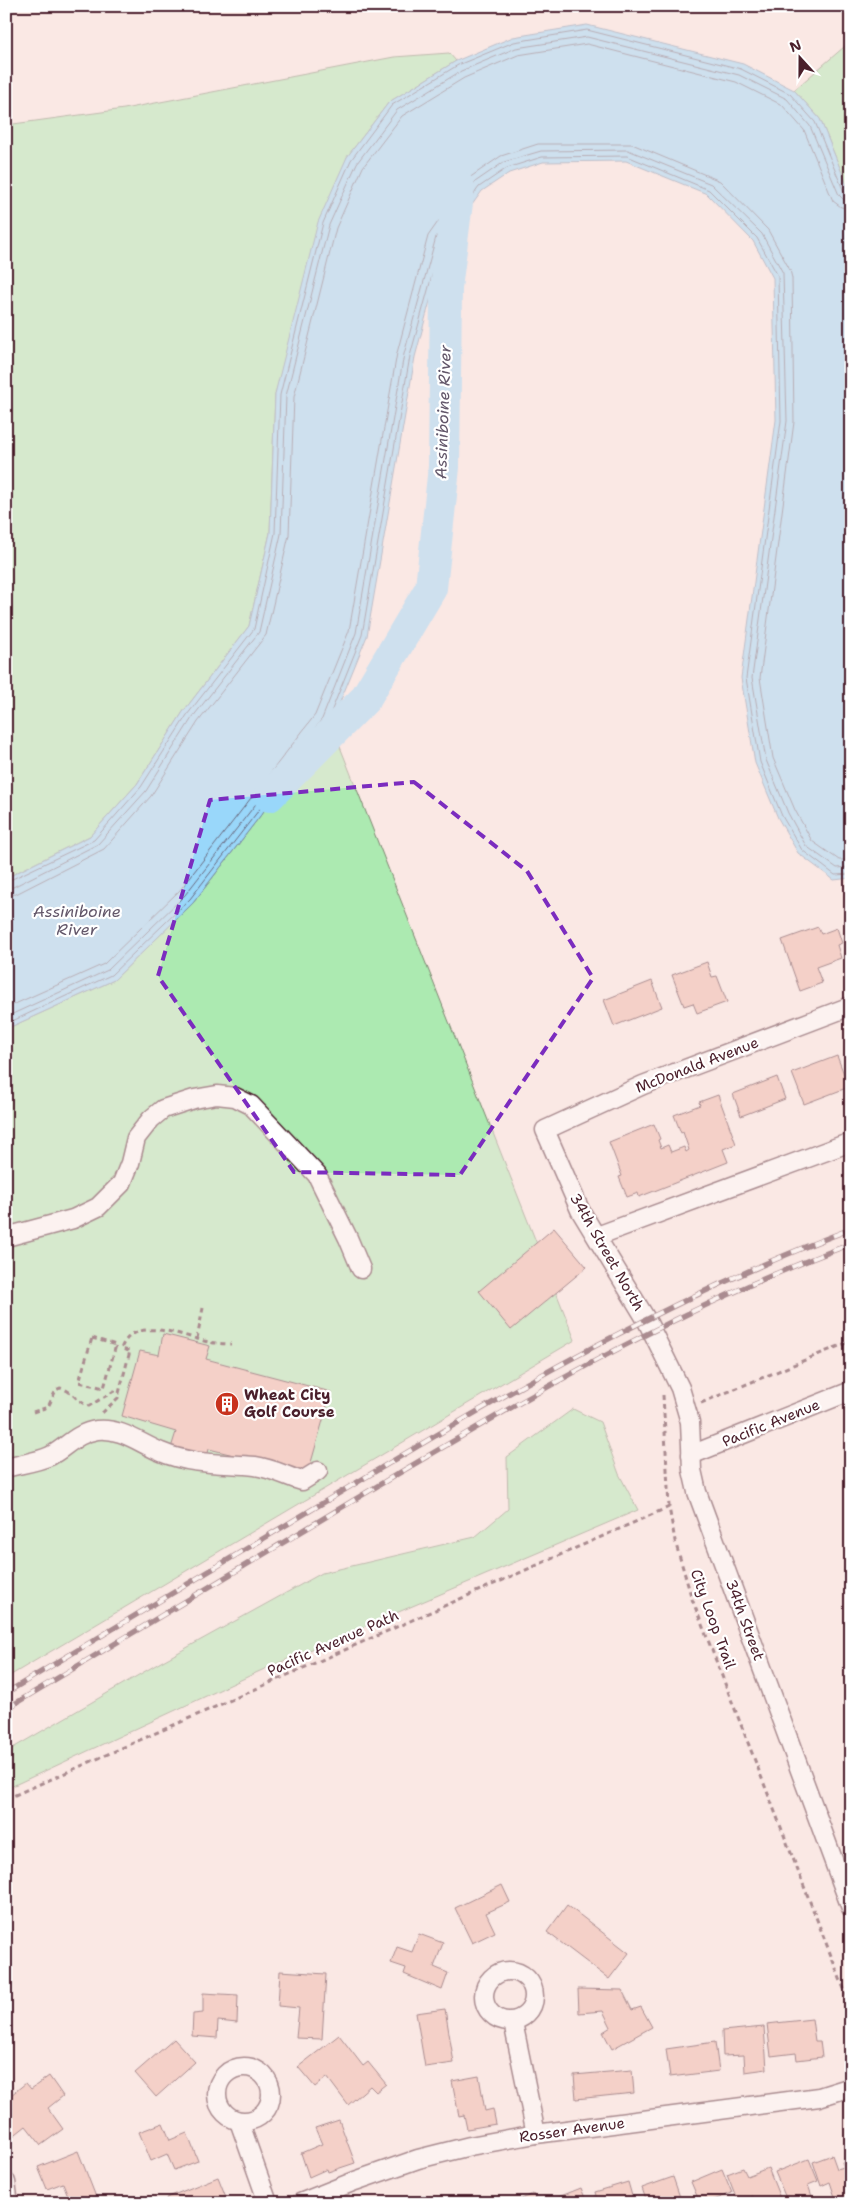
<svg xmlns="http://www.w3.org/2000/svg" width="857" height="2209" font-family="'Shantell Sans',sans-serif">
<rect width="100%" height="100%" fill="#fae8e4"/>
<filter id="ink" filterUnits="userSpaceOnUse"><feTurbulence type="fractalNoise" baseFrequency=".02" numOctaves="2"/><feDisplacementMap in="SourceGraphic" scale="10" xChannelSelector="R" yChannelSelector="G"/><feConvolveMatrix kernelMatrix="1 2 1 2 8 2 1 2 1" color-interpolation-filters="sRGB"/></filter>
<g filter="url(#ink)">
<!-- green -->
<g fill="#aceab1" stroke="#7b846e">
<path d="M851,41V195L820,119L794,90Z"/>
<path d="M449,53L456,61L389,102L347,157L275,394L270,533L249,626L183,712L137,784L90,836L6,878V125L124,109L394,57Z"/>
<path d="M331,724L575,1340L6,1678V1029L114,980L193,903Z"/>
<path d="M573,1409L600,1422L619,1474L638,1510L260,1671L6,1789V1752L161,1662L322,1573L475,1537L508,1509L507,1457Z"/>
</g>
<!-- water -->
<path fill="#99d7fa" stroke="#798da7" d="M587,25L743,64L794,90L820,119L851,195V878L834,880L798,853L778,818L755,763L741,678L776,420L773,278L753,241L707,194L626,161L543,162L509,173L482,191L446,241L415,357L367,636L331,724L193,903L114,980L6,1029V878L90,836L137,784L183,712L249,626L270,533L275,394L318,222L347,157L389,102L456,61L513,37Z"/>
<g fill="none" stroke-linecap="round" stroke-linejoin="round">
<!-- shore -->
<g stroke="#6a697e" stroke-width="1">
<path d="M6,882L94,840L141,787L187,715L254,629L275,533L280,395L323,223L351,160L392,105L458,65L514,42L587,30L741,69L790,94L815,122L844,192L851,195"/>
<path d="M6,888L13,887L98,844L146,791L192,718L259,632L281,534L286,396L329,225L357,163L397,110L461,71L516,48L587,37L739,75L787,99L810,126L839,195L844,200L851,201"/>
<path d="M6,896L16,894L104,849L151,796L198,722L266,635L289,535L294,397L336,228L363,167L402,116L464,78L518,55L587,44L736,82L782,105L804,130L833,201L841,207L851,209"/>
<path d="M6,1008L104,964L180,890L315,715L349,631L397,353L428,236L469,178L501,156L538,144H632L720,181L768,230L790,270L792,278L794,422L760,678L773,758L795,810L812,841L839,860H851"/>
<path d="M6,1017L108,970L185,895L322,719L356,633L404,354L436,237L475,182L504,162L541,151L628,150L711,184L762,234L783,273L787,421L752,678L766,760L788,813L806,846L837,868L851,867"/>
<path d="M6,1024L111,975L190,899L327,722L362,635L410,356L442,239L479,187L507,168L542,157L627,156L709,190L757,238L778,276L781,421L746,678L760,762L782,816L802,850L835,875L851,874"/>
</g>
<!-- river -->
<path stroke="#99d7fa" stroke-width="32" d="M269,796L365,699L431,588L444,467L446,288L459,187"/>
</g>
<!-- building -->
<g fill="#edb4a6" stroke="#4a1f2b">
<path d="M818,927L821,934L837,928L842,943L837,945L841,958L816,967L822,983L800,991L782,940Z"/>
<path d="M707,962L712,977L717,976L727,1002L697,1013L693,1003L684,1006L672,975Z"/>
<path d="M652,981L662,1007L614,1026L604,1000Z"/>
<path d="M837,1056L849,1087L804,1104L792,1073Z"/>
<path d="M777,1077L785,1099L741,1116L733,1094Z"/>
<path d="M718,1095L736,1144L723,1149L728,1162L639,1197L638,1193L627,1197L619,1177L622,1176L609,1142L654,1124L660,1139L658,1140L661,1148L668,1145L671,1152L684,1147L686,1152L689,1150L683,1132L681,1133L674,1115L700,1105L699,1102Z"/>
<path d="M554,1228L587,1267L511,1330L479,1291Z"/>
<path d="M163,1334L210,1346L206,1359L331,1392L308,1473L209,1449L207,1457L171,1448L176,1432L122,1416L140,1351L159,1355Z"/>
<path d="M502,1885L510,1902L486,1913L495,1932L472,1943L455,1908Z"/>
<path d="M567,1905L629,1953L609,1979L547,1932Z"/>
<path d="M419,1934L443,1943L434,1967L448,1973L442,1990L404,1974L406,1968L391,1963L397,1947L412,1952Z"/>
<path d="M280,1971L326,1974L322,2039L296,2038L299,2008L278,2006Z"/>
<path d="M578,1989L622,1990L632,2010L641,2007L652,2027L612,2049L603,2032L611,2027L603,2011L579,2013Z"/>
<path d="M203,1993L238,1995L237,2023L218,2021L217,2038L192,2036L193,2014L203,2013Z"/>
<path d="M445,2009L454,2063L425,2067L416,2013Z"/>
<path d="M812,2019L815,2041H820L822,2057L797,2060L796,2053L771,2056L767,2024Z"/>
<path d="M764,2027L767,2069L745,2072L744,2055L723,2056L722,2031Z"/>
<path d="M339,2035L363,2066L368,2062L386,2084L376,2092L370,2086L348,2105L327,2077L315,2087L298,2067Z"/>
<path d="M174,2039L195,2062L156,2097L135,2073Z"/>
<path d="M715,2042L719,2071L670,2077L666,2049Z"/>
<path d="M632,2070L634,2093L576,2099L574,2075Z"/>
<path d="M49,2076L63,2096L48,2108L63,2129L41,2145L26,2126L12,2137L6,2130V2099L26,2083L31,2089Z"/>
<path d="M479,2076L485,2111L493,2109L496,2124L467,2129L464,2115L459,2116L452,2081Z"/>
<path d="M339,2120L355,2163L328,2172L327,2169L309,2177L301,2153L322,2144L315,2128Z"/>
<path d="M163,2123L170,2140L187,2133L198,2161L174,2170L167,2154L151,2161L139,2132Z"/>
<path d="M78,2151L96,2197L81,2203H71L63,2183L47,2189L38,2167Z"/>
<path d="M832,2155L837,2169L844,2167L842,2162L851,2158V2198L837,2203L830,2182L821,2186L813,2162Z"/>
<path d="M809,2159L818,2181L808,2185L814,2202L788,2203L775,2172Z"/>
<path d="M743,2168L747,2176L768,2168L782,2203H754L752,2196L738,2202L727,2174Z"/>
<path d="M722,2169L732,2193L706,2203H700L691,2182Z"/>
<path d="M218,2177L228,2202L168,2203L166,2198Z"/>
<path d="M673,2177L682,2203H647L642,2188Z"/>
<path d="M628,2182L634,2203H598L595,2192Z"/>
<path d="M581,2188L587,2203H547L546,2202Z"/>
<path d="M533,2194L537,2203H512Z"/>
</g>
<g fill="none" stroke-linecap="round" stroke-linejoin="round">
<!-- minor casing -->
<g stroke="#4a1f2b" stroke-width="21">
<g id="minor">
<path d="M851,1006L643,1085L545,1130L580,1210L646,1319L680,1388L690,1422L692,1470L697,1492L851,1908"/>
<path d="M597,1236L851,1142"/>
<path d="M6,1237L73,1219L98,1207L122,1183L130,1163L136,1138L151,1119L163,1109L194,1099L217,1095L235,1097L251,1105L317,1175L348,1238L361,1269"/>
<path d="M691,1455L851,1391"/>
<path d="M6,1468C20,1464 37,1462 50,1456C66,1448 76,1433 97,1430C120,1427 141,1444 161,1452C191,1465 223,1463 255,1466C271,1468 286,1476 302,1481L318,1471"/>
<circle cx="509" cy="1996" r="25"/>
<path d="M513,2022L536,2134"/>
<circle cx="244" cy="2094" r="27"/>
<path d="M239,2121L268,2203"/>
<path d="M6,2182L8,2197L6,2203"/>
<path d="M300,2203L355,2181L418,2159L470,2146L536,2134L819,2097L851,2087"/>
</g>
</g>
<!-- path -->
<g stroke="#4a1f2b" stroke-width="3" stroke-dasharray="5 4" stroke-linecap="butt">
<path d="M92,1338L116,1345L104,1388L79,1382Z"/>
<path d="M197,1339L203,1308"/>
<path d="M663,1395L669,1507L675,1541L692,1599L851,2007"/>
<path d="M701,1403L851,1341"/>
<path d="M33,1412L48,1407L56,1390L60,1388C72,1390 78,1403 89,1406L114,1391L119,1393L130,1351L121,1349C133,1315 181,1335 204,1341C213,1343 222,1344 231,1344"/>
<path d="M102,1413L118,1398L119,1393"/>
<path d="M6,1799L669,1507"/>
</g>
<!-- minor -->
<use href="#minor" stroke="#fff" stroke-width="18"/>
<!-- rail casing -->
<g stroke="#4a1f2b" stroke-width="5.5">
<g id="rail">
<path d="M6,1693C121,1624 236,1555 351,1486C512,1389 675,1295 851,1229"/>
<path d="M6,1709C125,1637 245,1566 364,1494C521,1400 679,1307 851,1244"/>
</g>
</g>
<!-- rail -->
<use href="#rail" stroke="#fff" stroke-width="4" stroke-dasharray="11" stroke-linecap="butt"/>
</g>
</g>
<!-- marked area -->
<path d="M0 0H857V2209H0ZM414,782L527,871L593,978L460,1175L294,1172L158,976L210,800Z" fill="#fae8e4" fill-opacity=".55" fill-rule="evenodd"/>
<path fill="none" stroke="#7b2cbf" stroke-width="4" stroke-dasharray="10 6" stroke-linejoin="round" d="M414,782L527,871L593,978L460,1175L294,1172L158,976L210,800Z"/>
<!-- icons -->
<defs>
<g id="building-disc" transform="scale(1.25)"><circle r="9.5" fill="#c8321e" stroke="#fff"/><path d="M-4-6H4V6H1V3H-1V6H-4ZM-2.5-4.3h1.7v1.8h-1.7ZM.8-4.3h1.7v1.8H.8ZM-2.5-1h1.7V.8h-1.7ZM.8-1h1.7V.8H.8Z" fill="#fff"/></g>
</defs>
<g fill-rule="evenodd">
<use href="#building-disc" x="227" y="1404"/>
</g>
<g text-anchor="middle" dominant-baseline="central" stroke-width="4.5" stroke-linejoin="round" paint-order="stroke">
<!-- street labels -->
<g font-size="15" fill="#4a1f2b" stroke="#fff">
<text transform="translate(697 1065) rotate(-21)">McDonald Avenue</text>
<text transform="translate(607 1252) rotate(60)">34th Street North</text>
<text transform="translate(771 1423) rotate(-22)">Pacific Avenue</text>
<text transform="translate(713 1619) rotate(70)">City Loop Trail</text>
<text transform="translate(745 1620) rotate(70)">34th Street</text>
<text transform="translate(333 1643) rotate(-24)">Pacific Avenue Path</text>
<text transform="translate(572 2130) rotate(-8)">Rosser Avenue</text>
</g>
<!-- poi labels -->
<g font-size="15" font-weight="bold" fill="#4a1f2b" stroke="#fff" text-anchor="start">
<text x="244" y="1395">Wheat City<tspan x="244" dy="17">Golf Course</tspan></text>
</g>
<!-- water labels -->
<g font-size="16" font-style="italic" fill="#625669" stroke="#fff">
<text transform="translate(443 412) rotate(-88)">Assiniboine River</text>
<text x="77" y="911">Assiniboine<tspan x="77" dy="18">River</tspan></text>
</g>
</g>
<!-- margin -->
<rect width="857" height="2209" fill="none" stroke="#fff" stroke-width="25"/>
<rect x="12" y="12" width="832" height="2184" fill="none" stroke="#4a1f2b" stroke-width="2" filter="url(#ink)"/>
<!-- north arrow -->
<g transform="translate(800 58) rotate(339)" stroke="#ffffff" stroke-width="4" paint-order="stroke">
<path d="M0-4L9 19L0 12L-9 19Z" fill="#4a1f2b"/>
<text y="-8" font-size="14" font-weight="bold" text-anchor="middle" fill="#4a1f2b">N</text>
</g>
</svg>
